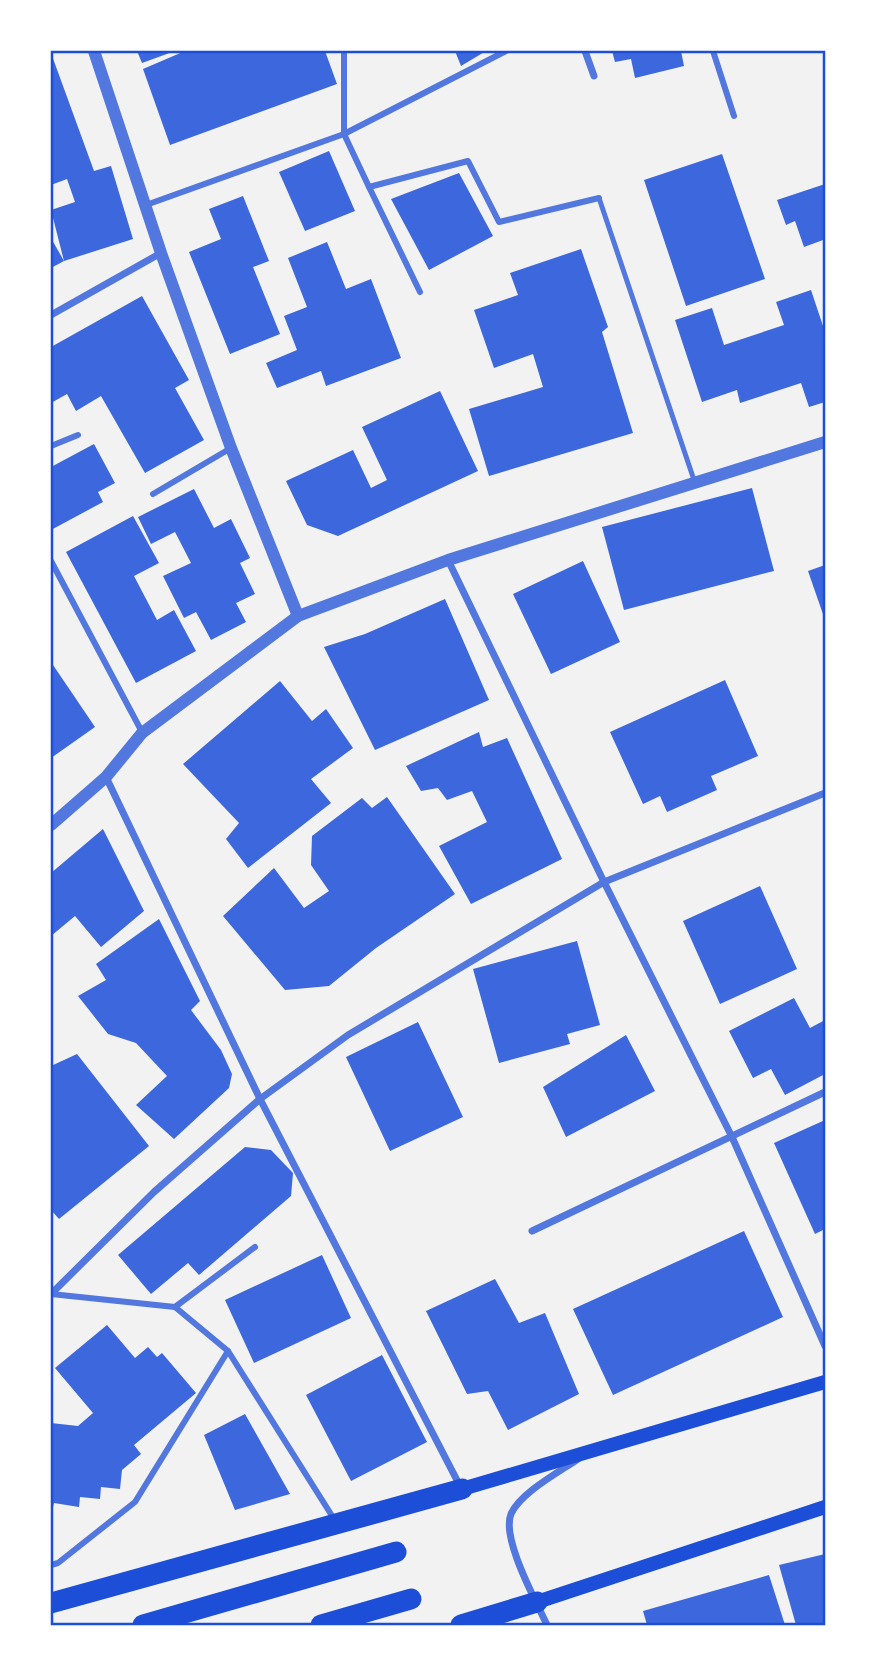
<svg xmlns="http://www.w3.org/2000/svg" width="876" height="1676" font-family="Barlow,sans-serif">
<rect width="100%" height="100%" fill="#f2f2f2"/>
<!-- building -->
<g fill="#3d67dc">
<path d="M137,51H175L142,63Z"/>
<path d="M185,51H325L337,84L170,145L143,69Z"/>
<path d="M455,51H486L461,66Z"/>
<path d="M612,51H681L684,66L635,78L631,59L615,62Z"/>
<path d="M51,53L94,171L111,166L133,239L64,261L51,210L75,202L67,179L51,185Z"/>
<path d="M329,151L355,211L305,231L279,172Z"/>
<path d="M722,154L765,279L686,306L644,180Z"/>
<path d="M459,173L493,236L429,270L391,199Z"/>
<path d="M825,184V247L823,240L804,247L795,221L786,225L777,200Z"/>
<path d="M243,196L269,261L253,267L280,334L230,354L189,252L221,239L209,209Z"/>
<path d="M51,238L64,261L51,268Z"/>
<path d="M327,242L346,289L371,279L401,358L326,386L321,371L277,388L266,363L297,350L284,316L307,307L288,258Z"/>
<path d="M581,249L608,327L602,332L633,433L489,476L469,409L543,387L533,354L494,368L474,310L518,295L510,273Z"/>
<path d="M811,290L825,332V402L809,407L801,383L740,403L737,390L702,402L675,320L712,308L724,345L784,325L776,302Z"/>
<path d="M142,296L189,380L175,388L204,440L145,473L101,396L76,411L67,394L51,403V347Z"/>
<path d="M440,391L478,471L338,536L307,525L286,481L353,450L371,488L387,480L362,427Z"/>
<path d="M94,444L115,483L98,492L103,502L51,530V467Z"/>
<path d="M752,488L774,571L624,610L602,527Z"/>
<path d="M194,489L214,528L231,519L250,558L240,563L255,594L236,603L246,622L211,640L196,612L184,618L163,576L191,563L175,532L151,544L138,517Z"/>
<path d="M133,516L159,563L134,576L157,620L174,610L196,651L136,683L66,552Z"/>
<path d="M583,561L620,642L551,674L513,594Z"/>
<path d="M825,565V620L808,571Z"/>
<path d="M445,599L489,700L375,750L324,647L365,634Z"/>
<path d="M51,662L95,727L51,758Z"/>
<path d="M725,680L758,756L711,776L717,790L667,812L660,796L643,804L610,732Z"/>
<path d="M280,681L312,721L326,709L353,748L311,779L331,803L248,868L226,839L239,823L183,764Z"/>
<path d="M479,732L483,747L507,738L562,859L471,904L439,846L487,822L472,791L447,800L438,788L421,791L406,766Z"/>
<path d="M387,797L455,894L376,948L329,986L285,990L223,916L274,868L304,908L329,891L311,865L312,836L362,798L372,808Z"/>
<path d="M103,829L144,911L101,947L75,916L51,936V873Z"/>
<path d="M760,886L797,969L720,1004L683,921Z"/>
<path d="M159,919L200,1001L191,1010L221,1050L232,1074L229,1088L174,1139L136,1105L167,1076L136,1043L108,1034L78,996L106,980L96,964Z"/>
<path d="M577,941L600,1025L567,1034L570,1044L499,1063L473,969Z"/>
<path d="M794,998L810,1028L825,1020V1074L785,1095L771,1069L753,1078L729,1031Z"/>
<path d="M418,1022L463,1117L390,1151L346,1057Z"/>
<path d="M626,1035L655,1091L566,1137L543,1087Z"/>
<path d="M77,1054L149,1146L59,1219L51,1210V1066Z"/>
<path d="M825,1120V1229L815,1234L774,1143Z"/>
<path d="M245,1147L271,1150L293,1173L291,1196L199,1275L188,1263L151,1294L118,1255Z"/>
<path d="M744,1231L783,1317L613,1395L573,1309Z"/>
<path d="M322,1255L351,1318L254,1363L225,1300Z"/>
<path d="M495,1279L519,1323L545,1313L579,1394L508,1430L488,1391L467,1394L426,1311Z"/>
<path d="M107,1325L135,1358L148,1347L157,1357L162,1353L196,1393L134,1445L141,1454L122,1470L120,1489L101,1487L100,1499L80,1497L79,1507L54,1503L51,1516V1423L78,1426L93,1413L55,1368Z"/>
<path d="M382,1355L427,1442L351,1481L306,1395Z"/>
<path d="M245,1414L290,1494L235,1510L204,1435Z"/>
<path d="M825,1554V1625H796L779,1565Z"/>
<path d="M769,1575L785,1625H647L643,1611Z"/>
</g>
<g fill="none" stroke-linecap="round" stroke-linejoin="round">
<!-- service -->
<path stroke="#5277de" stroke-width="5" d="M599,198L695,483"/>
<!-- pedestrian -->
<g stroke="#5277de" stroke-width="6">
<path d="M344,51V134L369,187L468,161L499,222L599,198"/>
<path d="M713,51L734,116"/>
<path d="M369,187L420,292"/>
<path d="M146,205L344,134L506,51"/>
<path d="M51,446L78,435"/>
<path d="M153,494L231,448"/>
<path d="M51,561L142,732"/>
<path d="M51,1294L175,1307L228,1351"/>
<path d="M175,1307L255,1247"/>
<path d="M51,1565L58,1563L135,1502L228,1351L334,1519"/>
</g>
<!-- minor -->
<g stroke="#5277de" stroke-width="7">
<path d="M585,51L594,76"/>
<path d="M51,315L161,253"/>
<path d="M448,560L604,882L732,1137L825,1346"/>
<path d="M106,777L260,1099L461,1488"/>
<path d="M532,1231L825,1092"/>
<path d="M51,1294L154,1192L260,1099L348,1035L604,882L825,793"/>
<path d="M547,1625C536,1601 501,1538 511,1514C520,1493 559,1472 578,1459"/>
</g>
<!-- tertiary -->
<g stroke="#5277de" stroke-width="12">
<path d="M94,51L161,253L231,448L298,616"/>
<path d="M51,825L106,777L142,733L298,616L448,560L825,442"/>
</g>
<!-- secondary -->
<g stroke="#1d4ed8" stroke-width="14">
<path d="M462,1489L825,1382"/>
<path d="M537,1602L825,1507"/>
</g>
<!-- motorway -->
<g stroke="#1d4ed8" stroke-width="21">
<path d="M51,1603L462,1489"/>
<path d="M143,1625L396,1552"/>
<path d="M321,1625L411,1599"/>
<path d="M461,1625L537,1602"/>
</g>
</g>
<!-- border -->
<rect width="876" height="1676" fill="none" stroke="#ffffff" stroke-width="105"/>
<rect x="52" y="52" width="772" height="1572" fill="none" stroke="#1d4ed8" stroke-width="2.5"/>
</svg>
